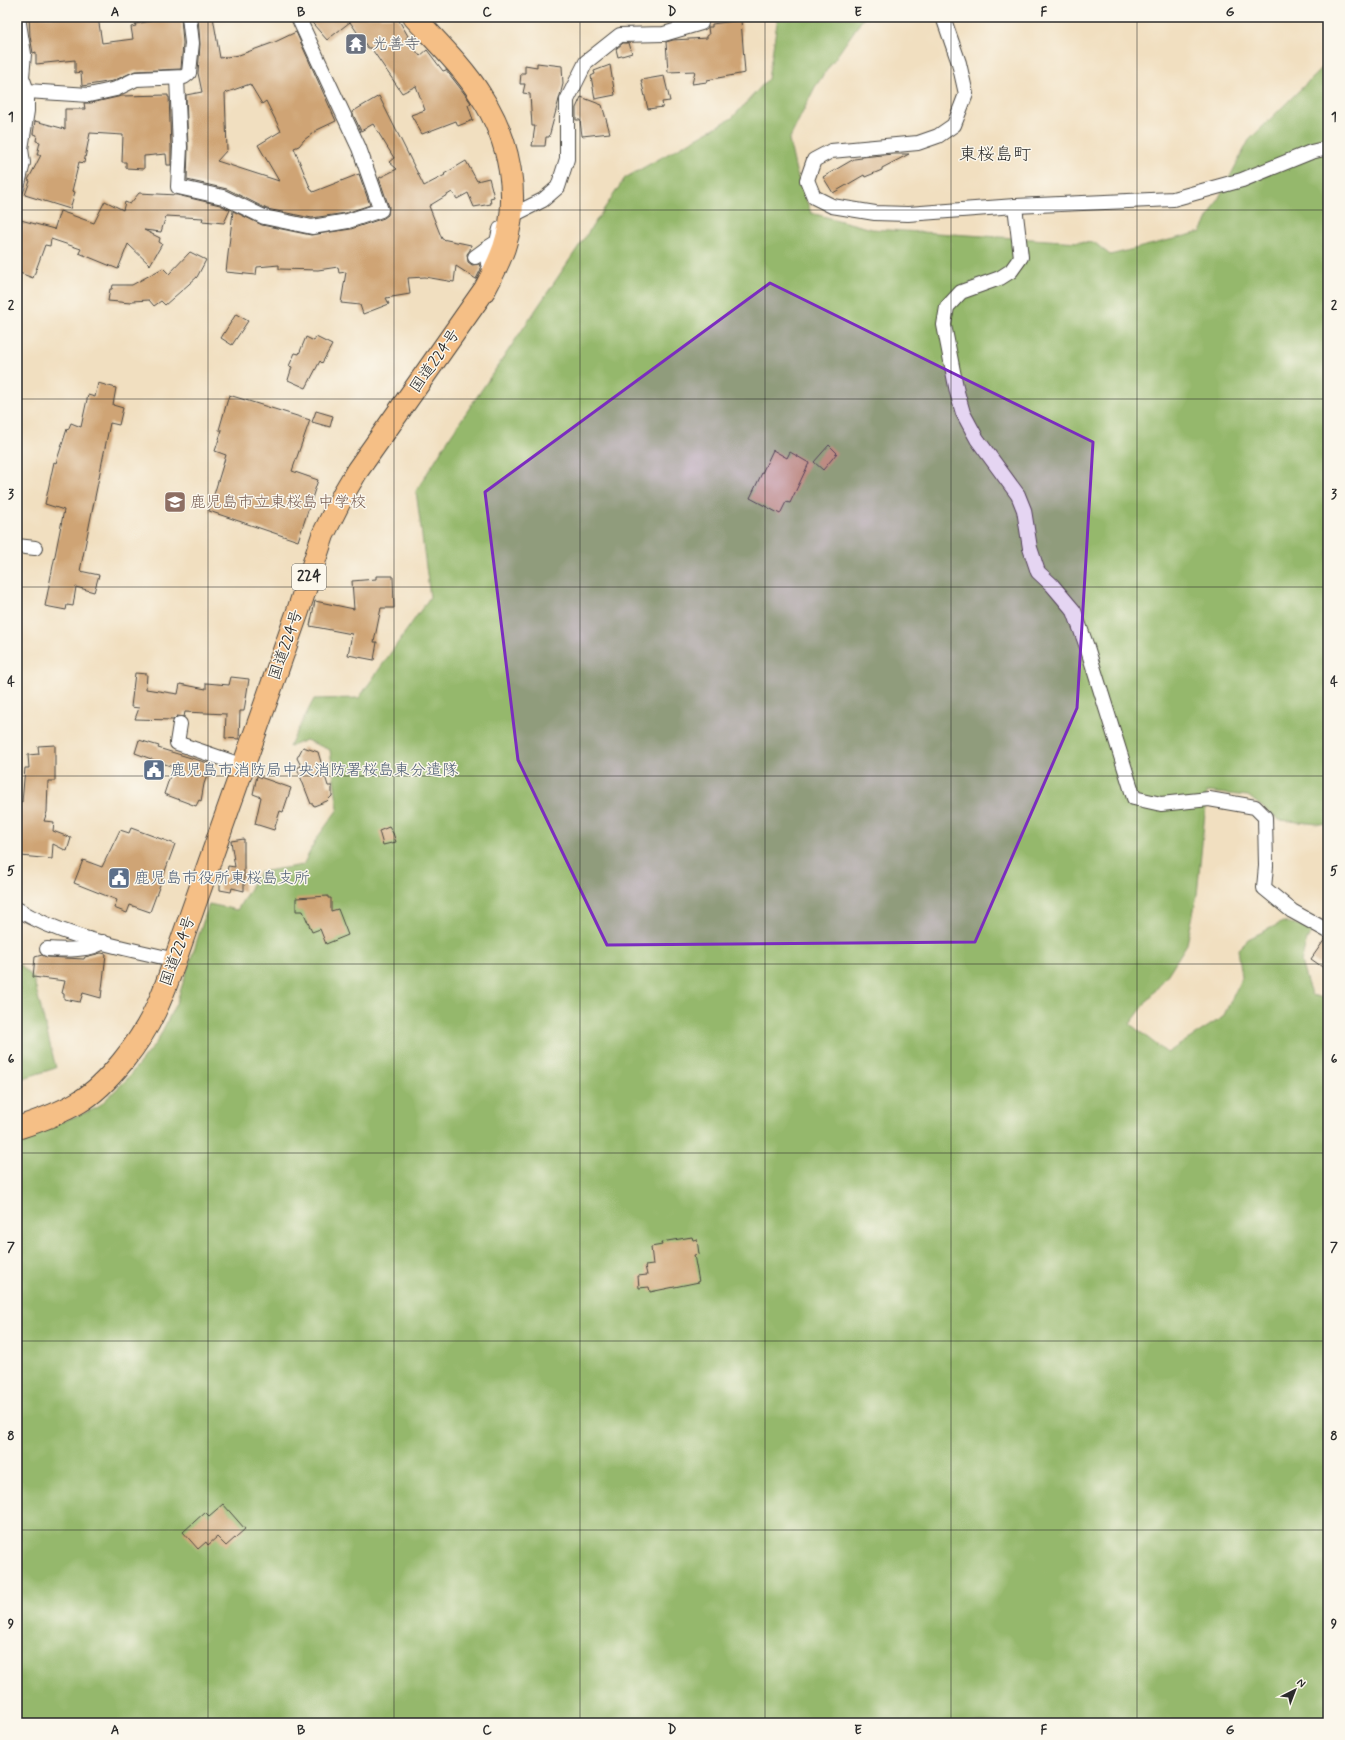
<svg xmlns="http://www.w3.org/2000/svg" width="1345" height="1740" font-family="Mynerve,'Klee One',sans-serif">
<rect width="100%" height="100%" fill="#fbf7ec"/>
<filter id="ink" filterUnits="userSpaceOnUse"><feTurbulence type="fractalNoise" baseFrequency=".025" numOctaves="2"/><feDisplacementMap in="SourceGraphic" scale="8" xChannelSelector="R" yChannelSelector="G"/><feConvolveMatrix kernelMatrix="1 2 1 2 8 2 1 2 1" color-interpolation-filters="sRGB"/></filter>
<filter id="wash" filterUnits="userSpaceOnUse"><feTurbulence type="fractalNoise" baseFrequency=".012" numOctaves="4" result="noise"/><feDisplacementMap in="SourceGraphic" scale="16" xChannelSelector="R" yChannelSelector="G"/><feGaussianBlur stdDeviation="0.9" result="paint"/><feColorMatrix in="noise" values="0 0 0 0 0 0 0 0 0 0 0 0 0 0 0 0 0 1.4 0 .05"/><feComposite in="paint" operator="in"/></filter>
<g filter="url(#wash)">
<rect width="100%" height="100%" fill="#f1dfc0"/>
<!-- forest -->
<g fill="#95b86c" stroke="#60724c">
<path d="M778,17H864L815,87L789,140L796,171L811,213L872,229L1095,243L1110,255L1201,232L1249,140L1328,62V825L1279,820L1248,796L1207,792L1197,895L1187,944L1168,974L1130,1024L1167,1053L1223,1017L1242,978L1238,949L1248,939L1283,922L1314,929L1307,940L1301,962L1311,995L1328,999V1723H17V1139L97,1108L126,1080L158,1040L177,1001L209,904L237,910L260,872L303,865L317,838L338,809L330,750L306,740L289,747L314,699L359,698L430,597L416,491L451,435L625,178L732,118L768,79Z"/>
<path d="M17,962L33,977L56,1068L17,1080Z"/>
</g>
<g id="blocks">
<!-- building -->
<g fill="#cfa475" fill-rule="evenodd">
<path d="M29,17H98L102,43L133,39L131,27L136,26L135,24L151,21L150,17H181L183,43L181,69L135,71L113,81L82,86L81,72L75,73V60L36,64V52L33,53L30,36Z"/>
<path d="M198,17H213L220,58L239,55L275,42L296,32L336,121L317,130L304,140L299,146L294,148L311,190H312L313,192L359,174L370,205L346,213L312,218L267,209L227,189L187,180L188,147L186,95L202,92L198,73L200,44ZM250,84L262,104L266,101L281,131L258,145L279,181L217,161L227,150L225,93Z"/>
<path d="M307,17H397L408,36L406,38L420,56L427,50L443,71L446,70L464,93L471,103L468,105L473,120L458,126L456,121L422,134L411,115L425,110L416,86L402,93L371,48H368L350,22L327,40Z"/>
<path d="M741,20L745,73L707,80V82L692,84L695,71L668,72L666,42L673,40L707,38V35H709L708,27H712V24Z"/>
<path d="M623,43H629L632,53L618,57L616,49Z"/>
<path d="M537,63L562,66L563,84L549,137H546L545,146H532L535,126H532L530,94L523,93L525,84H520L521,73H525V65L537,67Z"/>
<path d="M610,65L615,95L595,99L591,76L595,74L594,71Z"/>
<path d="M664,76L670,101L662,102L663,107L648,109L641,80Z"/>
<path d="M168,95V97H169L171,147V165H167L166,154L144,156V169L126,168V162H122L123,135L90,133L84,163L79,162L72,191L75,192L70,209L25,195L30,181L28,180L41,155H37L40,142L36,141L37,135L33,134L35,121L65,129V109H85L84,103H91L122,96Z"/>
<path d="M379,96L424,186L445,175L444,174L466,161L477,181L489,178L494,197L490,198L491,204L474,207L468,193L457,199L452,192L429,206L442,239L471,245L470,250L467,254L468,262L472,265L479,264L481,269L476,279L456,266L454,282L425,277L408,278L410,294L386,298L389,304L363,314L360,305L341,303L346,272L339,273L338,267L318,270L279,269V265L257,267L256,275L226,272L233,211L262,225L311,235L351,229L384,218L388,215L389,207L379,178L397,169L389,162L394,158L373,124L361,131L352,112Z"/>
<path d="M581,97L602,105L610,133L582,136L580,120H576V108Z"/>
<path d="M893,154H909L882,168V170L865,177L864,175L833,193L823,177L854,159L862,158V157Z"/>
<path d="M139,193L177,195L220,205L230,210L224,223L202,221L203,218L166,216L161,232L144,230L160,238L159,242L162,244L150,265L128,244L118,269L79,253L81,249L51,239L50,246L45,245L33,278L17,272V219L54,229V230L60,211L94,223L105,201L123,210L125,202L130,204Z"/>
<path d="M190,252L206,260L197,277L165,305L161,301L154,306L149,300L132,301L131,303L108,301L110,289H112L113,285H132L163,268L169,274Z"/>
<path d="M236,314L248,321L232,345L221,338Z"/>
<path d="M306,337L314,341L316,337L332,345L322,363L320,361L306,388L288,380L292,367L289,366L295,353L299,354Z"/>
<path d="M98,383L116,388L113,405L123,408L119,425L110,423L80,571L99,575L94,592L76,587L73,606L67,605L66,610L45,606L64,510L45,504L54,462L56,463L67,429L68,430L71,423L81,427L88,395L95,397Z"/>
<path d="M229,395L310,420L292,471L318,480L298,541L209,511L226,455L215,451L222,430H219Z"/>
<path d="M316,411L333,416L330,427L312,422Z"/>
<path d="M829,445L837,453L823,470L814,462Z"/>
<path d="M773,450L787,458L790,452L809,463L790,503L786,502L780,514L750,498Z"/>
<path d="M376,576H393L394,608H381L374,642H377L374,660L348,655L352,634L310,626L315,601L354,609L352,581L376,579Z"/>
<path d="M135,673L147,674L146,689L178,694L180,684L206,689V683L229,685L231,677L249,679L244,711H240L239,739L225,738L226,714L185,712L184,717L177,716L173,720L135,719L139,708L131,707Z"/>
<path d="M139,740L159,746L158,748L211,764L204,784L201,801L199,800L196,806L164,794L173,767L135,753Z"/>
<path d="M55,745V781H48L47,812L44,821L54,822L53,831L71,838L67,851L53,844L52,859L21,856L20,839H17V799L22,802L25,768H29L28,755L39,754L38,746Z"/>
<path d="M303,747L318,752L328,786H332V796L327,801L314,806L313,804H311L297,768L301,766L297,758Z"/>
<path d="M257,776L291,788L283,812L280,811L274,830L255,824L261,797L253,794Z"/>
<path d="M389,827L393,833L396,842L383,845L379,831Z"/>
<path d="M131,828L175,844L150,912L130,905L127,913L114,908L117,900L74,883L83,860L102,867L120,830L129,833Z"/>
<path d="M244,839V891L232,888L231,892L220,890V877L226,878L228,866L235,867L231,841Z"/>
<path d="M328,896V898H331V911L338,909L348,935L326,944L320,929L312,932L303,911H296V898Z"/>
<path d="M1325,939H1328V971L1311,959Z"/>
<path d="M101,953L106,954L101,998L83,993L80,1002L64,999V994L62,993L65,981L33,977L35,957L42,955L47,957L84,959L85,957Z"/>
<path d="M692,1237L693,1240L697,1239L699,1254L694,1255L699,1282L650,1292L649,1287L639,1288L638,1276L647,1275L645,1266L653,1265L651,1247L662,1245L661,1242Z"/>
<path d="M223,1504L245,1529L226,1546L217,1537L208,1545L206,1542L198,1549L183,1532L205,1512L209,1516Z"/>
</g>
</g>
</g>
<g filter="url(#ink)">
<use href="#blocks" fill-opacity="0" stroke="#494641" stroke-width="1"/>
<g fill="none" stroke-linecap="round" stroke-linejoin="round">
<!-- minor casing -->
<g stroke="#494641" stroke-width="16">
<g id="minor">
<path d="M943,17L959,63L966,94L954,125L938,136L918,143L831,151L814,160L807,180L814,197L832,206L875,213L908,214L1015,206L1173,199L1242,180L1311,152L1328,148"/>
<path d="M177,78L180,147L178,187L223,197L264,217L312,227L348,221L381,210L359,148L298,17"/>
<path d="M27,91L89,95L116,89L136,79L184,77L189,73L192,43L189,17"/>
<path d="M17,188L23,163L21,149L27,111V91L22,77L24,54L18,17"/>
<path d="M1015,206L1021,257L1011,271L1000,278L961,292L947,307L944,325L957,392L963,413L977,439L1018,495L1024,510L1030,548L1038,572L1052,585L1074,611L1087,647L1134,798L1161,804L1209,799L1255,807L1265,817L1266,866L1264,888L1292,911L1328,931"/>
<path d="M511,216L543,200L558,187L567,159V100L586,62L620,35L664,34L701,23L702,17"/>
<path d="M475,257L486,249"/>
<path d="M488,264L486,249L497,242L500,229"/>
<path d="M17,546L35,548"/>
<path d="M180,724L177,743L244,766"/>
<path d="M17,909C64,938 122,947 175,960"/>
<path d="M47,949C62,950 90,951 103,942"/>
</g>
</g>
<!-- trunk casing -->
<g stroke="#494641" stroke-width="24">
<path id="trunk" d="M17,1128C39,1121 59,1114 79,1102C108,1085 141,1041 155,1011C163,995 169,977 175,960L298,611L323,535L344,493L357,471L485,289C492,276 499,262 504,248C521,197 510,140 481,96C464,68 436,41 414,17"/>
</g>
<!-- minor -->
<use href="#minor" stroke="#fff" stroke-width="14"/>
<!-- trunk -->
<use href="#trunk" stroke="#f5bf86" stroke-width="22"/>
</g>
</g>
<!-- marked area -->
<path fill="#7b2cbf" fill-opacity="0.2" stroke="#7b2cbf" stroke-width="3" stroke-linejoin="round" d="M770,283L1093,442L1077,708L975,942L607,945L518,760L485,492Z"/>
<!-- grid -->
<path fill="none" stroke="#2b2b2b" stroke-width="1" stroke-opacity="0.55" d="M208,17V1723M394,17V1723M580,17V1723M765,17V1723M951,17V1723M1137,17V1723M17,210H1328M17,399H1328M17,587H1328M17,776H1328M17,964H1328M17,1153H1328M17,1341H1328M17,1530H1328"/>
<!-- icons -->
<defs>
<g id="temple-square" transform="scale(1.15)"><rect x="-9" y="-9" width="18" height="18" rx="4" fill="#6b7280" stroke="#fbf7ec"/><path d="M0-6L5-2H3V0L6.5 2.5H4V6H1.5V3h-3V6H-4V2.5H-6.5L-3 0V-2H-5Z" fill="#fff"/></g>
<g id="school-square" transform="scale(1.15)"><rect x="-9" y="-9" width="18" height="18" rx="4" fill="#8d6e63" stroke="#fbf7ec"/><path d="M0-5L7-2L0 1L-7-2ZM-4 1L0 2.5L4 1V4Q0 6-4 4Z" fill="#fff"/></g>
<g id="civic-square" transform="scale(1.15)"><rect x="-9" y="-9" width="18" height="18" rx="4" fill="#5c6f8a" stroke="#fbf7ec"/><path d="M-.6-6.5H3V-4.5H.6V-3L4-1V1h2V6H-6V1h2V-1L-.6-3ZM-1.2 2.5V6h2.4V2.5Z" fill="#fff"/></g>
</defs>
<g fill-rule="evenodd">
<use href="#temple-square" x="356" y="44"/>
<use href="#school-square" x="175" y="502"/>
<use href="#civic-square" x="154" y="770"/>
<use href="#civic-square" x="119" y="878"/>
</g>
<g text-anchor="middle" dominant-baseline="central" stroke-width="3" stroke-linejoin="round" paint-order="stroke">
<!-- shield labels -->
<rect fill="#fbf7ec" stroke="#696865" stroke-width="1" x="292" y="564" width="34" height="26" rx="3"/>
<g font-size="15" font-weight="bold" fill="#2b2b2b">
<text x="309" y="577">224</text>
</g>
<!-- worship labels -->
<g font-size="16" fill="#5b616d" stroke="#fbf7ec" text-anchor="start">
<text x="372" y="44">光善寺</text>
</g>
<!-- street labels -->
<g font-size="16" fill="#2b2b2b" stroke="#fbf7ec">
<text transform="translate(435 361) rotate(-55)">国道224号</text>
<text transform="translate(286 645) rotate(-71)">国道224号</text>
<text transform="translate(178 951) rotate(-70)">国道224号</text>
</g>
<!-- education labels -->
<g font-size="16" fill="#785e54" stroke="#fbf7ec" text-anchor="start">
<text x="190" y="502">鹿児島市立東桜島中学校</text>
</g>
<!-- service labels -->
<g font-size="16" fill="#4e5e75" stroke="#fbf7ec" text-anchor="start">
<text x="170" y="770">鹿児島市消防局中央消防署桜島東分遣隊</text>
<text x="134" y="878">鹿児島市役所東桜島支所</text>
</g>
<!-- quarter labels -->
<g font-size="18" fill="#2b2b2b" stroke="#fbf7ec">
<text x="995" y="155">東桜島町</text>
</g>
</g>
<!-- margin -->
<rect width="1345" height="1740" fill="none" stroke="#fbf7ec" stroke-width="44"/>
<!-- north arrow -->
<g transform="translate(1295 1690) rotate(42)" stroke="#fbf7ec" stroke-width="3" paint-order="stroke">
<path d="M0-3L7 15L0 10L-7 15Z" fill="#2b2b2b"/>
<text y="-6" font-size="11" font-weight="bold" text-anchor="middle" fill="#2b2b2b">N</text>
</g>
<rect x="22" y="22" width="1301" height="1696" fill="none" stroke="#2b2b2b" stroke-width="1.5"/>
<g font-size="13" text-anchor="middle" font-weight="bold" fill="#2b2b2b">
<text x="115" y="16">A</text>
<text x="301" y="16">B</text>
<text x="487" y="16">C</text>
<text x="672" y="16">D</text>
<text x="858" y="16">E</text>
<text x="1044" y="16">F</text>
<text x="1230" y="16">G</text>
<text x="11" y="121">1</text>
<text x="1334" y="121">1</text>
<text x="11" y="309">2</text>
<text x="1334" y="309">2</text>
<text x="11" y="498">3</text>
<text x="1334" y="498">3</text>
<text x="11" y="686">4</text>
<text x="1334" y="686">4</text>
<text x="11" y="875">5</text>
<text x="1334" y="875">5</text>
<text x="11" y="1063">6</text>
<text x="1334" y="1063">6</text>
<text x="11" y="1251">7</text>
<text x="1334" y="1251">7</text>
<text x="11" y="1440">8</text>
<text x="1334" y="1440">8</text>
<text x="11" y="1628">9</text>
<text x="1334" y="1628">9</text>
<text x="115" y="1734">A</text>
<text x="301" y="1734">B</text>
<text x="487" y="1734">C</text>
<text x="672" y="1734">D</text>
<text x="858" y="1734">E</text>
<text x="1044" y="1734">F</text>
<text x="1230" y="1734">G</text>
</g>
</svg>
